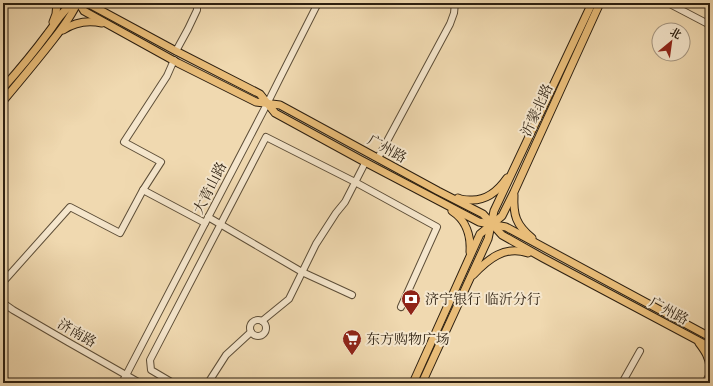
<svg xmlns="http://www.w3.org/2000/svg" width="713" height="386" font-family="Cardo,'Noto Serif SC',serif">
<rect width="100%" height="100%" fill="#f0d9b0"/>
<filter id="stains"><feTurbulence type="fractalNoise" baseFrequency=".005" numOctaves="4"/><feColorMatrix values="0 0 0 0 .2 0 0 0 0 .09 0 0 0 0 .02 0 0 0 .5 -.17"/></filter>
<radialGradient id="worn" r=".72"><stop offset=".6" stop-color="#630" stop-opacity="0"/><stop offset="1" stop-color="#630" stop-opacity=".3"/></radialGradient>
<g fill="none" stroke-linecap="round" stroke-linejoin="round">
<!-- minor casing -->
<g stroke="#5d4e38" stroke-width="8">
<g id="minor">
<path d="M668,3L710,25"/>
<path d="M176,51L188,29L197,10V3"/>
<path d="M378,158L450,24L454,13L455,3"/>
<path d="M143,190L205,223"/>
<path d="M208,217L302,272L352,295"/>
<path d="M3,282L70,207L120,233L143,190L161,162L124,142L167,76L174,60"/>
<path d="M3,303L13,310L68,342L140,383"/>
<circle cx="258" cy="328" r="8"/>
<path d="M262,321L289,299L316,244L336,213L345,202L365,163"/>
<path d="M3,379L9,383"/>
<path d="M122,383L267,104L280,78L318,3"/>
<path d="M173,383L151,370L150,360L266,137L355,182L437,227L401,307"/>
<path d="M208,383L226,355L251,332"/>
<path d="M622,383L640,351"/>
<path d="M705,383L710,374"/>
</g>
</g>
<!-- major casing -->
<g stroke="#2c1f10" stroke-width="9">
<g id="major">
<path d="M79,3L84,11L178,63L256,102L280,105L438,191L483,214L502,235L543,258L710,347"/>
<path d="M85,3L89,4L176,51L260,94L275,113L361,160L479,222L506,227L710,337"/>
<path d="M53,22L56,14L57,3"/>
<path d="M63,30C75,22 88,20 102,23"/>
<path d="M3,88C19,70 34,52 48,33C56,23 62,10 74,3"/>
<path d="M3,101C19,82 34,64 49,45C59,32 71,18 77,3"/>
<path d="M514,195C513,215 516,225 532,238"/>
<path d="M458,198C462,200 466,200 470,200C486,201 498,191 507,178"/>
<path d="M452,211C466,220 471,236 470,252"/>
<path d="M473,275C488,259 505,245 528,253"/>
<path d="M699,343C705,351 709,357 710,367"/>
<path d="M413,383L480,234L502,216L514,192L600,3"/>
<path d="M422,383L488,239L494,211L592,3"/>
</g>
</g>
<!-- minor -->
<use href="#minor" stroke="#f5e6cc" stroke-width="6"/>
<!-- major -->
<use href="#major" stroke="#e8bc78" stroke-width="7"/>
</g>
<!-- icons -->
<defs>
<g id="bank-pin" transform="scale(1)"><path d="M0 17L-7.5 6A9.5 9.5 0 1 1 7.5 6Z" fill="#8f2418" stroke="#f5e6cc"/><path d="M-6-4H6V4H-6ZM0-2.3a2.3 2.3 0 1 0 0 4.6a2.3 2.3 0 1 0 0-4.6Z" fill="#fff"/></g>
<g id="supermarket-pin" transform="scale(1)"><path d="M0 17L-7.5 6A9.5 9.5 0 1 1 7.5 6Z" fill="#8f2418" stroke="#f5e6cc"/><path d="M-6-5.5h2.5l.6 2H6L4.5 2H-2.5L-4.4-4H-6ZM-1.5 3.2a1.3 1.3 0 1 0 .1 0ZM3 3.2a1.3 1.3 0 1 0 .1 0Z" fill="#fff"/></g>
</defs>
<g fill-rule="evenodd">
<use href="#bank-pin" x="411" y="299"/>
<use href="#supermarket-pin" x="352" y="339"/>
</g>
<g text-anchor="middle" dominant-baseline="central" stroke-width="4" stroke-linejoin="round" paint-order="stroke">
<!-- street labels -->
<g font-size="14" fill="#2c1f10" stroke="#f5e6cc">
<text transform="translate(537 110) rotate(-65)">沂蒙北路</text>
<text transform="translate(387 149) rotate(29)">广州路</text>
<text transform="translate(210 188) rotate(-63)">大青山路</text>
<text transform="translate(669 311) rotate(28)">广州路</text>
<text transform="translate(77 333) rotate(30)">济南路</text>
</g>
<!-- poi labels -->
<g font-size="14" fill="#2c1f10" stroke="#f5e6cc" text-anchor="start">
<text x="425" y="299">济宁银行 临沂分行</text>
<text x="366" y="339">东方购物广场</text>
</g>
</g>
<!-- margin -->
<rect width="713" height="386" fill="none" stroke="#f0d9b0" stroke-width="16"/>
<rect x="4" y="4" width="705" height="378" fill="none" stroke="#2c1f10" stroke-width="2"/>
<rect x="8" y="8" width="697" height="370" fill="none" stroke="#2c1f10"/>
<!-- north arrow -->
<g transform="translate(671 42) rotate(29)"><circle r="19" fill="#f5e6cc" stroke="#a59681"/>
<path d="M0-3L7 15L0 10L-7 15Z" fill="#8f2418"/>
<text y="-6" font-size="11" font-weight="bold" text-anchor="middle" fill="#2c1f10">北</text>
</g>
<rect width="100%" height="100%" filter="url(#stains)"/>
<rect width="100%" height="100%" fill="url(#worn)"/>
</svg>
